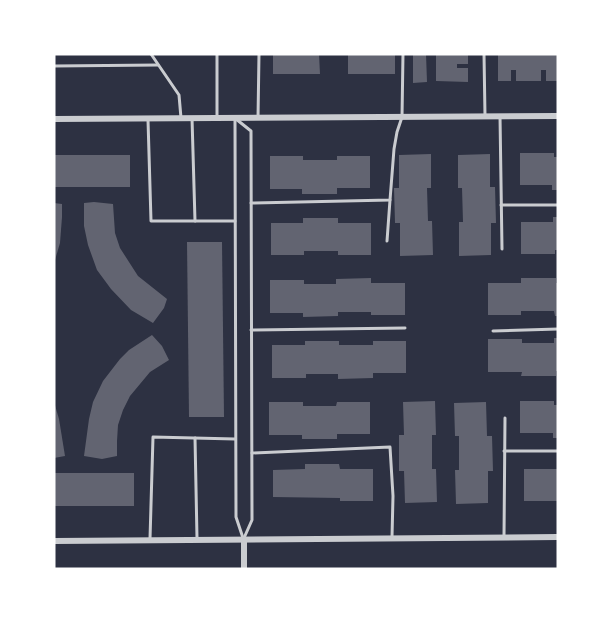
<svg xmlns="http://www.w3.org/2000/svg" width="612" height="623" font-family="Literata,serif">
<rect width="100%" height="100%" fill="#2d3142"/>
<!-- building -->
<g fill="#626471">
<path d="M273,54H319L320,74H273Z"/>
<rect x="348" y="54" width="47" height="20"/>
<path d="M413,54H426L427,82L413,83Z"/>
<path d="M439,54H468V64H457V68H468V82L436,81V55H439Z"/>
<path d="M498,54H558V81H546V70H541V81H516V70H511V81H498Z"/>
<path d="M520,153H554V157H558V190H552V185H520Z"/>
<path d="M431,154V188H427L428,221H432L433,255L400,256V223H395L394,188H399V155Z"/>
<path d="M490,154V187H495L496,223H491V255L459,256V222H463L462,188H458V155Z"/>
<rect x="54" y="155" width="76" height="32"/>
<path d="M270,156H303V160H337V156H370V188H337V194H302V189H270Z"/>
<path d="M94,202L113,204L115,233L120,248L138,276L167,299L164,308L153,323L131,310L111,289L97,270L88,245L84,226V203Z"/>
<path d="M54,203L62,204V217L60,243L55,260Z"/>
<path d="M553,217H558V250H555V254H521V222H553Z"/>
<path d="M303,218H338V223H371V255H338V251H304V255H271V223H303Z"/>
<path d="M187,242H222L224,417H189Z"/>
<path d="M371,278V283H405V315H371V312H338V316L303,317V313H270V280H304V284H336V279Z"/>
<path d="M521,278H556V283H558V316H555L554,311H521V315H488V283H521Z"/>
<path d="M152,335L162,346L169,360L150,372L130,396L123,410L118,425L117,441V456L102,459L84,456L89,419L93,402L103,381L120,359L129,350Z"/>
<path d="M554,338H558V371H556V376H521L522,372H488V339H522V343H554Z"/>
<path d="M305,341H339V345H373V341H406V373H373V378L338,379V374H306V378H272V345H305Z"/>
<path d="M435,401L436,435H432V469H436L437,502L405,503L404,471H399V435H404L403,402Z"/>
<path d="M520,401H554V405H558V438H553V433H520Z"/>
<path d="M54,402L59,419L65,456L54,458Z"/>
<path d="M269,402H303V406H336L337,402H370V434H337V439H302V435H269Z"/>
<path d="M486,402L487,436H492L493,471H488V503L456,504L455,470H459V436H455L454,403Z"/>
<path d="M305,464H339L340,469H373V501H340V498L273,497V470L305,469Z"/>
<rect x="524" y="469" width="34" height="32"/>
<rect x="54" y="473" width="80" height="33"/>
</g>
<g fill="none" stroke-linecap="round" stroke-linejoin="round">
<!-- service -->
<g stroke="#caccd0" stroke-width="3">
<path d="M151,54L179,95L181,118"/>
<path d="M484,54L485,116"/>
<path d="M54,66L158,65"/>
<path d="M500,116L502,249"/>
<path d="M192,118L195,221"/>
<path d="M217,118V54"/>
<path d="M258,118L259,54"/>
<path d="M236,119L251,131L252,520L244,538"/>
<path d="M148,120L151,221H235"/>
<path d="M235,120L236,517L243,538"/>
<path d="M251,203L390,200L394,149L397,132L402,117L403,54"/>
<path d="M501,205H558"/>
<path d="M387,241L390,200"/>
<path d="M251,330L405,328"/>
<path d="M493,331L558,329"/>
<path d="M195,438L197,538"/>
<path d="M504,451H558"/>
<path d="M252,453L390,447L393,496L392,537"/>
<path d="M504,537L505,418"/>
<path d="M150,539L153,437L235,439"/>
</g>
<!-- minor -->
<g stroke="#caccd0" stroke-width="6">
<path d="M54,119L558,116"/>
<path d="M244,540V569"/>
<path d="M54,541L558,537"/>
</g>
</g>
<!-- border -->
<rect width="612" height="623" fill="none" stroke="#ffffff" stroke-width="111"/>
</svg>
